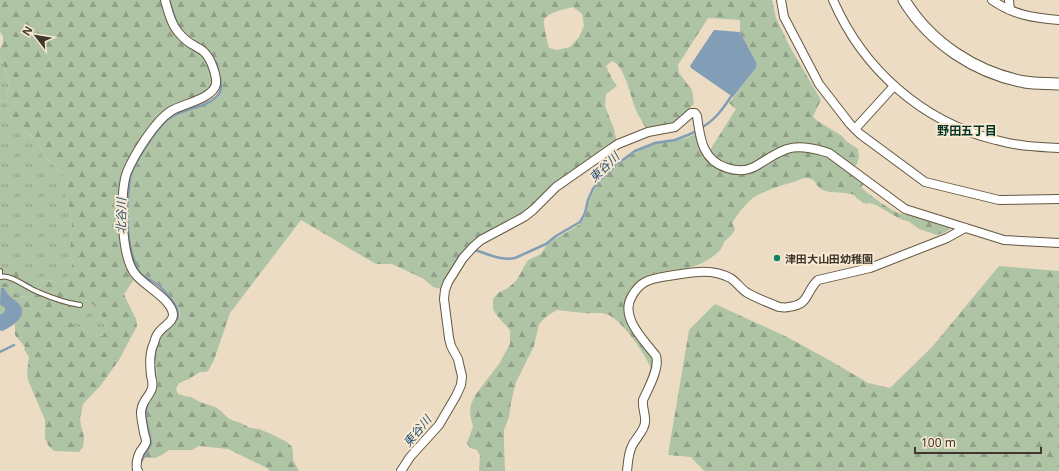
<svg xmlns="http://www.w3.org/2000/svg" width="1059" height="471" font-family="'Noto Sans','Noto Sans JP',sans-serif">
<defs>
<pattern id="grass-tufts" width="24" height="20" patternUnits="userSpaceOnUse"><rect width="24" height="20" fill="#afc3a5"/><path d="M3 7l-1-3M5 7V3M7 7l1-3M15 17l-1-3M17 17v-4M19 17l1-3" fill="none" stroke="#909f87"/></pattern>
<pattern id="forest-firs" width="22" height="20" patternUnits="userSpaceOnUse"><rect width="22" height="20" fill="#afc3a5"/><path d="M5 1l3.5 6h-7zM16 11l3.5 6h-7z" fill="#909f87"/></pattern>
</defs>
<rect width="100%" height="100%" fill="#ebdcc3"/>
<!-- grass -->
<path fill="url(#grass-tufts)" d="M0,54L9,83L6,98L8,110L11,118L27,133L38,141L42,154L62,173L66,182L67,189V202L71,215L72,229L70,248V256L73,262L69,275L63,283C56,284 51,280 44,280L38,290L88,301L96,307L105,321L107,330L102,336L86,331L82,328L74,326L70,321L77,315L79,308C75,306 71,307 67,305C56,301 45,298 33,295C26,300 19,296 12,292L10,286L4,288L15,323L11,326L2,331L0,330Z"/>
<!-- forest -->
<g fill="url(#forest-firs)" fill-rule="evenodd">
<path d="M0,0H163L171,23L203,54L214,77L210,90L165,113L123,180L130,271L133,281L124,294L127,301L136,319L137,326L119,360L101,385L83,404L80,418L81,426L84,437L83,447L79,452L54,451L48,445L45,438V420L28,380L27,373L29,357L24,349L25,347L15,335V323L19,319V303L12,298L2,287L3,283H9L12,292C21,297 27,301 35,293L69,306H75L80,308L77,315L70,321L74,326L82,328L86,331L102,336L107,330L105,321L96,307L88,301L85,300L80,302L67,301L38,290L44,280C51,280 56,284 63,283L69,275L73,262L70,256V248L72,229L71,215L65,194L67,189L62,173L42,154L38,141L21,128L11,118L8,110L6,98L9,83L0,54V49L3,43V36L0,32Z"/>
<path d="M170,0H772L776,18L790,47L821,100L813,116L816,120L842,136L846,141L858,149L859,156L857,164L853,167L830,151L787,146L775,150L747,166H732L723,163L715,158L710,150L736,109L729,103L756,68L757,64L740,32V20L708,18L678,65L679,73L692,90L694,104C687,110 683,119 676,123C669,127 655,129 647,130C643,122 637,114 634,105C630,93 624,65 612,61L606,66L612,79L617,86L606,94L605,106L614,129L617,143L530,210L471,246L468,245C458,259 447,273 441,289L433,287L424,279L392,264H376L301,220L230,313L214,360L208,371L205,372H200L189,379L179,383L176,389L178,394L185,396L191,397L200,402L215,407L221,411L228,418L234,421L241,423L250,428L259,429L271,434L287,442L292,447L293,452V460L299,471H270L267,468L228,449L199,446L192,450H169L162,455L155,458H146L145,456C147,453 150,450 151,446C154,436 145,422 147,410C148,400 155,396 157,389C159,379 155,366 156,356C157,349 158,341 162,336C168,327 184,322 179,309C176,300 161,285 153,280C149,277 144,276 140,272C126,256 126,198 131,178C135,162 158,128 171,118C183,108 222,107 222,87C222,77 216,58 209,51C200,42 188,38 181,28C175,20 172,9 170,0ZM573,7L582,14L584,26L579,37L570,47L557,50L549,48C548,43 543,25 544,20C548,12 565,9 573,7Z"/>
<path d="M696,134L720,169L728,173L734,174L786,153L796,152H804L820,154L833,161L864,184L861,187C869,195 895,214 905,215C905,215 911,215 911,215L951,228L946,232L937,235L919,229L908,221L903,220L895,216L876,205L870,203L866,204C863,202 860,201 858,199C855,197 855,194 851,194C842,191 829,194 821,189C815,185 816,178 805,178C799,179 795,182 790,183C779,186 767,190 756,196C747,201 737,215 732,223L735,229C733,234 729,237 725,241C723,243 723,246 721,249C717,254 710,259 704,262C693,269 670,270 656,273C632,278 618,301 627,324C630,332 645,349 651,357L653,362L651,368C645,354 621,318 606,314C600,312 591,314 585,313C575,312 566,311 557,310L547,316L539,324L534,346L516,382L511,402L509,417L504,430V444L505,471H479L480,455L477,450L470,448L467,443L473,427L470,414L471,404L476,394L499,364L510,344V330C506,325 495,315 493,309C493,306 493,302 493,299L498,293L508,288L516,281L528,260L541,254L548,243L579,225C588,215 586,206 592,195C594,190 597,186 600,182C614,165 634,151 655,144C659,142 665,142 670,141C679,140 688,138 696,134Z"/>
<path d="M8,258H12L24,274L26,275L29,271L30,268L32,267L37,270L35,275L36,280C28,289 14,278 10,271C8,267 7,262 8,258Z"/>
<path d="M999,266L1059,271V471H704L691,457L668,455L689,330L715,304L787,337L831,361L868,383L890,388L932,347Z"/>
</g>
<!-- water -->
<g fill="#829eb7">
<path d="M714,30L740,32L757,64L756,68L733,97L691,68L690,66Z"/>
<path d="M1,288H4C6,292 9,295 12,298C14,300 17,301 19,304C29,316 12,327 2,331L0,330V314H2L5,311V308L3,306L0,305Z"/>
</g>
<g fill="none" stroke-linecap="round" stroke-linejoin="round">
<!-- stream -->
<g stroke="#829eb7" stroke-width="2.5">
<path d="M169,0L177,24"/>
<path d="M214,61L217,64L218,71"/>
<path d="M701,128C715,120 723,109 732,95"/>
<path d="M475,250C488,254 501,261 515,258L546,244L556,236L580,222L585,213L588,200L593,189L600,180L616,164L624,159L635,151L655,143L675,140L688,135L697,131"/>
<path d="M171,326C174,323 178,320 178,316C180,305 161,286 152,281C147,278 141,276 138,270C127,247 126,222 128,196C129,190 129,182 131,175C135,161 156,130 167,120C180,108 212,108 220,92C222,88 221,83 220,78"/>
<path d="M156,347L154,365L156,382"/>
<path d="M0,352L14,345"/>
<path d="M141,462L151,444C150,428 142,419 148,403"/>
</g>
<!-- lane casing -->
<g stroke="#645842" stroke-width="6">
<g id="lane">
<path d="M0,271V277"/>
<path d="M0,277C11,274 27,288 38,292C52,298 65,303 80,305"/>
</g>
</g>
<!-- street casing -->
<g stroke="#645842" stroke-width="10">
<g id="street">
<path d="M781,0L784,17L819,84L850,124L860,134L925,182L999,200L1059,199"/>
<path d="M833,0C863,69 922,122 996,140C1017,146 1037,147 1059,148"/>
<path d="M992,0C1013,15 1034,18 1059,20"/>
<path d="M1009,0L1010,10"/>
<path d="M855,129L894,86"/>
<path d="M138,471L137,470C136,464 137,458 140,452C142,449 145,446 146,442C146,439 145,436 144,433C143,426 141,419 141,412C142,399 150,397 152,388C153,384 152,379 151,376C150,365 149,353 154,343C155,339 156,335 159,332C163,326 174,322 173,314C171,299 145,286 136,275C121,259 119,192 127,172C134,155 155,121 171,111C182,104 213,99 216,84C217,76 211,59 205,53C203,50 198,48 195,46C189,43 183,38 179,33C171,24 168,11 165,0"/>
<path d="M401,471L410,457L439,425L456,396L461,385L462,376L460,368L458,359L451,346L449,338L444,299L445,290L448,282L463,258L474,246L481,240L524,217L533,210L556,187L609,150L618,144L648,132L675,127L691,113H695L697,116C700,138 702,160 727,168C736,171 746,171 754,167C765,161 775,153 787,149C801,145 816,149 829,153L905,209L1004,240L1059,243"/>
<path d="M627,471C628,463 628,454 632,446C635,439 645,430 645,422C646,415 642,408 643,400C648,389 660,368 656,356C644,340 619,317 632,296C641,280 651,279 668,276C688,273 711,267 730,278C736,281 740,288 746,292C750,295 774,305 779,307C782,307 786,308 788,307C810,305 805,292 818,280L870,268L947,238L965,228"/>
</g>
</g>
<!-- secondary casing -->
<g stroke="#645842" stroke-width="13">
<path id="secondary" d="M904,0C930,43 976,73 1025,82C1036,84 1048,83 1059,84"/>
</g>
<!-- lane -->
<use href="#lane" stroke="#fff" stroke-width="4"/>
<!-- street -->
<use href="#street" stroke="#fff" stroke-width="8"/>
<!-- secondary -->
<use href="#secondary" stroke="#fff" stroke-width="11"/>
</g>
<!-- markers -->
<circle fill="#0e8362" stroke="#f8e9d0" stroke-width="1.5" cx="777" cy="258" r="4"/>
<g text-anchor="middle" dominant-baseline="central" stroke-width="4" stroke-linejoin="round" paint-order="stroke">
<!-- poi labels -->
<g font-size="11" font-weight="bold" fill="#3d372d" stroke="#f8e9d0" text-anchor="start">
<text x="785" y="258">津田大山田幼稚園</text>
</g>
<!-- neighbourhood labels -->
<g font-size="12" font-weight="bold" fill="#003424" stroke="#f8e9d0">
<text x="967" y="130">野田五丁目</text>
</g>
<!-- water labels -->
<g font-size="12" font-style="italic" fill="#2a567b" stroke="#f8e9d0">
<text transform="translate(604 167) rotate(-44)">東谷川</text>
<text transform="translate(121 216) rotate(-89)">北谷川</text>
<text transform="translate(417 431) rotate(-50)">東谷川</text>
</g>
</g>
<!-- north arrow -->
<g transform="translate(36 36) rotate(301)" stroke="#f8e9d0" stroke-width="3" paint-order="stroke">
<path d="M0-3L7 15L0 10L-7 15Z" fill="#3d372d"/>
<text y="-6" font-size="11" font-weight="bold" text-anchor="middle" fill="#3d372d">N</text>
</g>
<!-- scale -->
<path d="M915 447v6h126v-6" fill="none" stroke="#3d372d" stroke-width="2"/>
<text x="921" y="447" font-size="12" fill="#3d372d" stroke="#f8e9d0" stroke-width="3" paint-order="stroke">100 m</text>
</svg>
